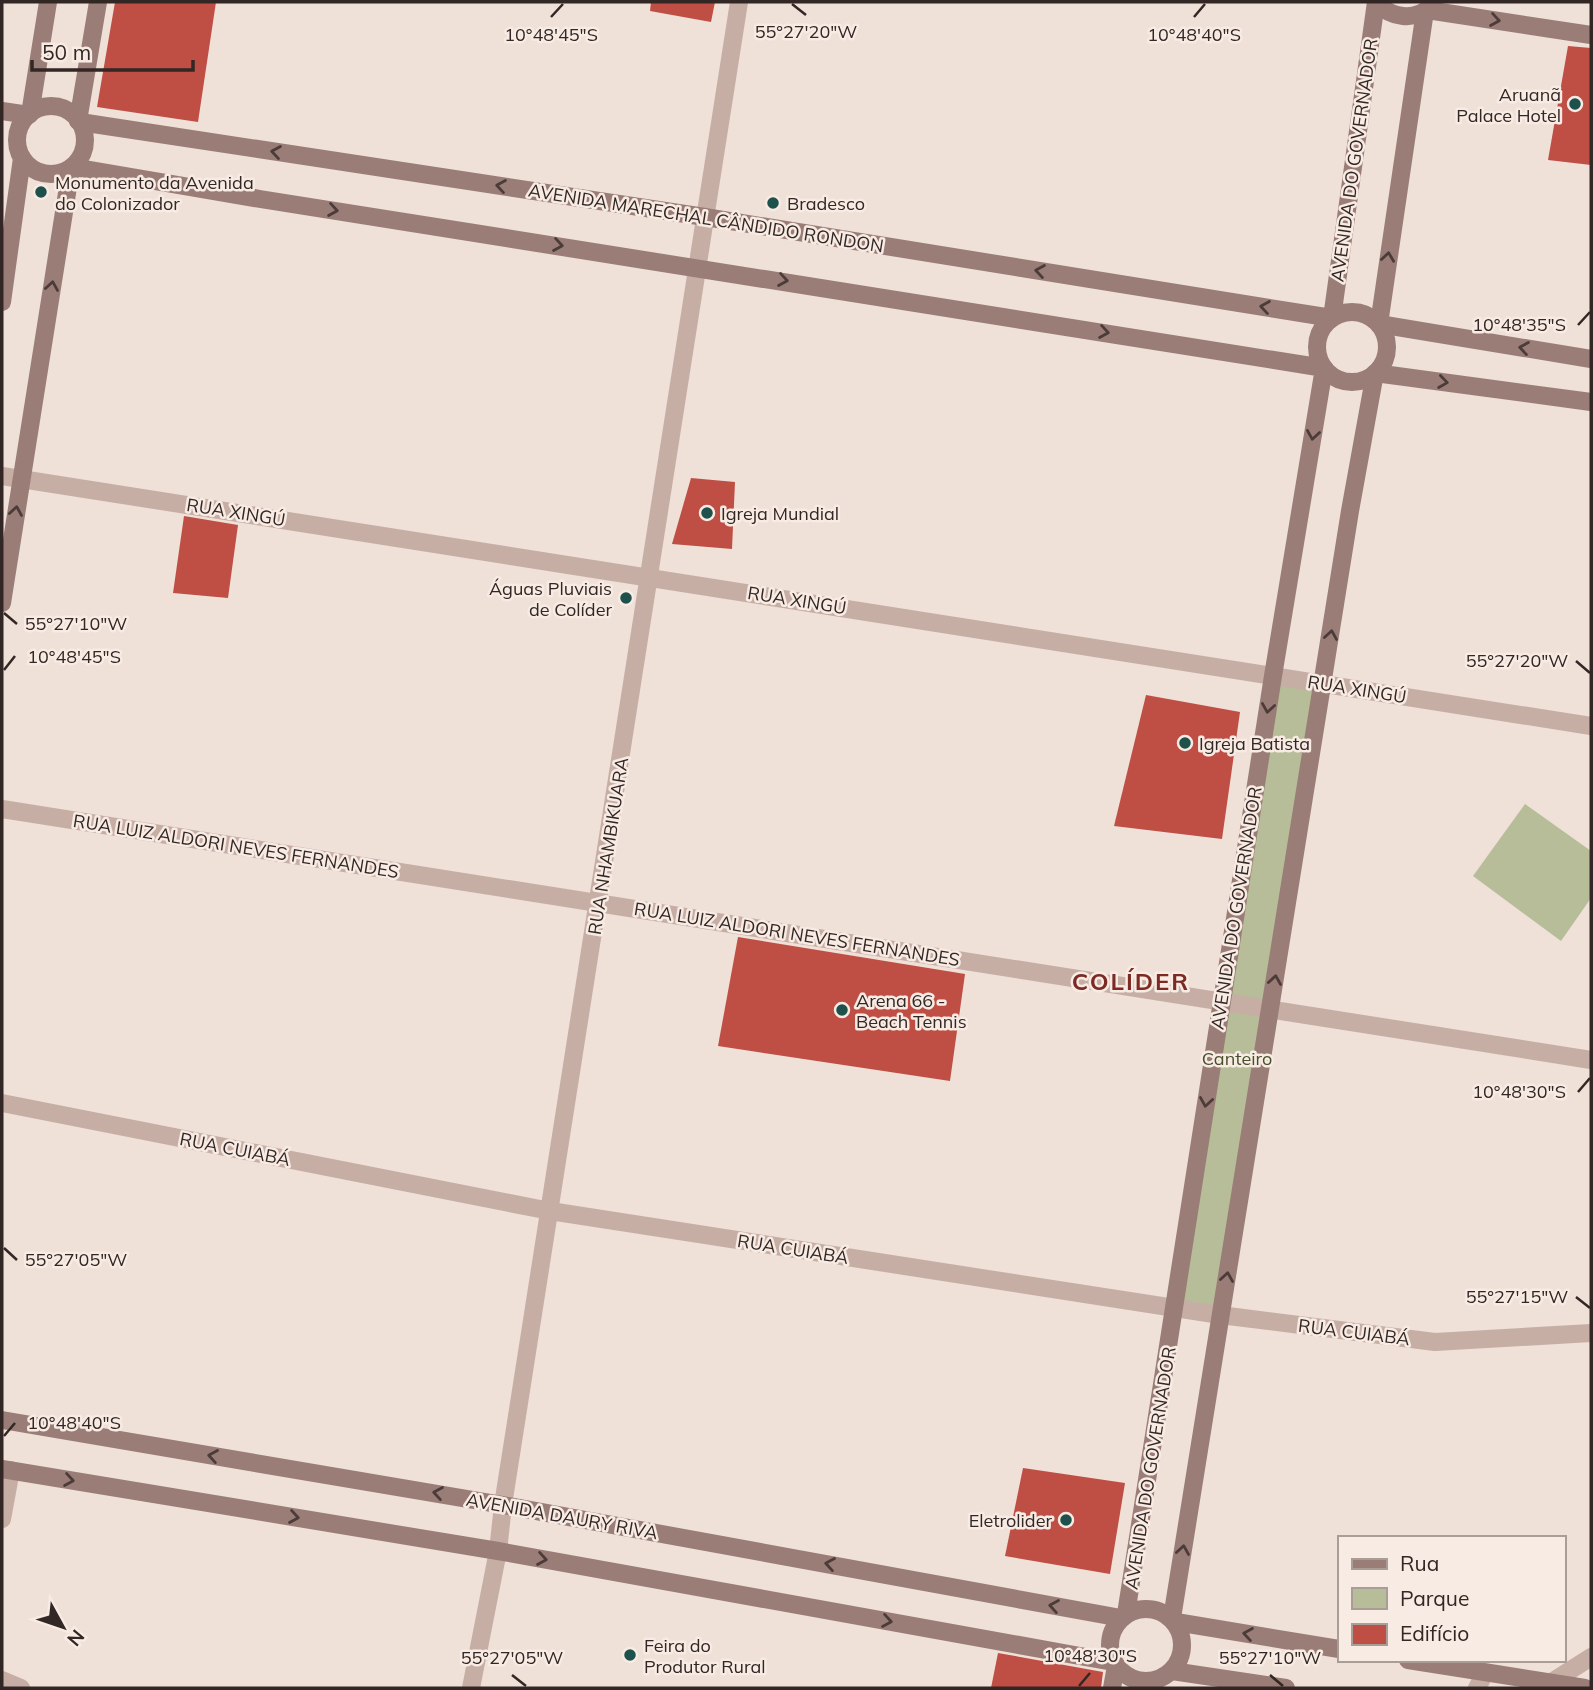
<svg xmlns="http://www.w3.org/2000/svg" width="1593" height="1690" font-family="Mulish,sans-serif">
<rect width="100%" height="100%" fill="#efe0d8"/>
<!-- green -->
<g fill="#b7bd99">
<path d="M1273,677L1323,685L1270,1009L1222,1001Z"/>
<path d="M1525,804L1591,851V898L1561,941L1473,876Z"/>
<path d="M1222,1006L1268,1014L1220,1315L1175,1308Z"/>
</g>
<!-- building -->
<g fill="#bf4f45">
<path d="M115,2H216L198,122L97,107Z"/>
<path d="M651,2H715L711,22L650,11Z"/>
<path d="M1568,46L1591,48V165L1548,160Z"/>
<path d="M691,478L735,482L732,549L672,544Z"/>
<path d="M184,516L238,525L228,598L173,593Z"/>
<path d="M1146,695L1240,712L1222,839L1114,826Z"/>
<path d="M738,937L965,974L950,1081L718,1046Z"/>
<path d="M1023,1468L1125,1483L1110,1574L1005,1556Z"/>
<path d="M998,1653L1103,1672L1101,1688H991Z"/>
</g>
<g fill="none" stroke-linecap="round" stroke-linejoin="round">
<!-- street -->
<g stroke="#c6aea5" stroke-width="18">
<path d="M2,476L1591,726"/>
<path d="M2,809L1591,1060"/>
<path d="M2,1103L550,1211L1220,1315L1435,1342L1591,1333"/>
<path d="M2,1519L11,1470"/>
<path d="M2,1680L21,1688"/>
<path d="M1550,1683L1591,1657"/>
<path d="M471,1688L498,1551L503,1505L739,2"/>
<path d="M1477,1688L1485,1673"/>
</g>
<!-- secondary -->
<g stroke="#997d76" stroke-width="18">
<path d="M1376,2C1391,18 1414,22 1432,6"/>
<path d="M1427,10L1591,35"/>
<path d="M1425,11L1379,324L1591,359"/>
<circle cx="51" cy="140" r="34"/>
<path d="M2,111L29,115"/>
<path d="M30,114L48,2"/>
<path d="M78,121L98,2"/>
<path d="M80,122L705,217L1332,318L1376,2"/>
<path d="M73,167L260,199L1324,368L1273,676L1126,1614"/>
<path d="M2,302L22,158"/>
<circle cx="1352" cy="347" r="35"/>
<path d="M2,603L71,168"/>
<path d="M2,1420L503,1505L1121,1618"/>
<path d="M2,1469L498,1551L1113,1662"/>
<circle cx="1146" cy="1645" r="36"/>
<path d="M1172,1618L1350,511L1375,373L1591,402"/>
<path d="M1176,1622L1339,1649"/>
<path d="M1408,1660L1585,1688"/>
<path d="M1172,1671L1286,1688"/>
<path d="M1112,1688L1116,1666"/>
</g>
</g>
<!-- one-way arrows -->
<defs><path id="oneway-chevron" d="M-2-3.5L2.5 0L-2 3.5" fill="none" stroke-width="1.6" stroke-linecap="round" stroke-linejoin="round" transform="scale(1.75)"/></defs>
<g stroke="#4c3c39">
<use href="#oneway-chevron" transform="translate(1495 20) rotate(9)"/>
<use href="#oneway-chevron" transform="translate(276 152) rotate(-171)"/>
<use href="#oneway-chevron" transform="translate(501 186) rotate(-171)"/>
<use href="#oneway-chevron" transform="translate(333 210) rotate(9)"/>
<use href="#oneway-chevron" transform="translate(558 245) rotate(9)"/>
<use href="#oneway-chevron" transform="translate(1388 257) rotate(-82)"/>
<use href="#oneway-chevron" transform="translate(1040 271) rotate(-171)"/>
<use href="#oneway-chevron" transform="translate(783 280) rotate(9)"/>
<use href="#oneway-chevron" transform="translate(52 286) rotate(-81)"/>
<use href="#oneway-chevron" transform="translate(1265 307) rotate(-171)"/>
<use href="#oneway-chevron" transform="translate(1104 332) rotate(9)"/>
<use href="#oneway-chevron" transform="translate(1524 348) rotate(-171)"/>
<use href="#oneway-chevron" transform="translate(1443 382) rotate(8)"/>
<use href="#oneway-chevron" transform="translate(1313 435) rotate(99)"/>
<use href="#oneway-chevron" transform="translate(16 511) rotate(-81)"/>
<use href="#oneway-chevron" transform="translate(1331 635) rotate(-81)"/>
<use href="#oneway-chevron" transform="translate(1268 708) rotate(99)"/>
<use href="#oneway-chevron" transform="translate(1275 980) rotate(-81)"/>
<use href="#oneway-chevron" transform="translate(1206 1102) rotate(99)"/>
<use href="#oneway-chevron" transform="translate(1227 1277) rotate(-81)"/>
<use href="#oneway-chevron" transform="translate(213 1456) rotate(-170)"/>
<use href="#oneway-chevron" transform="translate(69 1480) rotate(9)"/>
<use href="#oneway-chevron" transform="translate(438 1493) rotate(-170)"/>
<use href="#oneway-chevron" transform="translate(294 1517) rotate(9)"/>
<use href="#oneway-chevron" transform="translate(1183 1550) rotate(-81)"/>
<use href="#oneway-chevron" transform="translate(542 1559) rotate(10)"/>
<use href="#oneway-chevron" transform="translate(830 1564) rotate(-170)"/>
<use href="#oneway-chevron" transform="translate(1054 1606) rotate(-170)"/>
<use href="#oneway-chevron" transform="translate(887 1621) rotate(10)"/>
<use href="#oneway-chevron" transform="translate(1248 1634) rotate(-171)"/>
</g>
<!-- ticks -->
<path fill="none" stroke="#322725" stroke-width="2.5" d="M792,4L806,15M551,17L563,4M1194,17L1205,4M1578,325L1590,312M4,613L17,624M1576,661L1590,673M4,670L15,656M1578,1092L1590,1078M4,1248L17,1260M1576,1297L1590,1308M4,1436L15,1423M512,1675L526,1686M1270,1675L1283,1686M1079,1686L1090,1673"/>
<!-- markers -->
<g fill="#1e514c" stroke="#f7ebe3" stroke-width="2.5">
<circle cx="1575" cy="104" r="7"/>
<circle cx="41" cy="192" r="7"/>
<circle cx="773" cy="203" r="7"/>
<circle cx="707" cy="513" r="7"/>
<circle cx="626" cy="598" r="7"/>
<circle cx="1185" cy="743" r="7"/>
<circle cx="842" cy="1010" r="7"/>
<circle cx="1066" cy="1520" r="7"/>
<circle cx="630" cy="1655" r="7"/>
</g>
<g text-anchor="middle" dominant-baseline="central" stroke-width="5" stroke-linejoin="round" paint-order="stroke">
<!-- poi labels -->
<g font-size="18" fill="#322725" stroke="#f7ebe3" text-anchor="start">
<text x="1561" y="94" text-anchor="end">Aruanã<tspan x="1561" dy="21">Palace Hotel</tspan></text>
<text x="55" y="182">Monumento da Avenida<tspan x="55" dy="21">do Colonizador</tspan></text>
<text x="787" y="203">Bradesco</text>
<text x="721" y="513">Igreja Mundial</text>
<text x="612" y="588" text-anchor="end">Águas Pluviais<tspan x="612" dy="21">de Colíder</tspan></text>
<text x="1199" y="743">Igreja Batista</text>
<text x="856" y="1000">Arena 66 -<tspan x="856" dy="21">Beach Tennis</tspan></text>
<text x="1052" y="1520" text-anchor="end">Eletrolider</text>
<text x="644" y="1645">Feira do<tspan x="644" dy="21">Produtor Rural</tspan></text>
</g>
<!-- street labels -->
<g font-size="18" fill="#322725" stroke="#f7ebe3">
<text transform="translate(1354 160) rotate(-82)">AVENIDA DO GOVERNADOR</text>
<text transform="translate(706 218) rotate(9)">AVENIDA MARECHAL CÂNDIDO RONDON</text>
<text transform="translate(236 512) rotate(9)">RUA XINGÚ</text>
<text transform="translate(797 600) rotate(9)">RUA XINGÚ</text>
<text transform="translate(1357 689) rotate(9)">RUA XINGÚ</text>
<text transform="translate(236 846) rotate(9)">RUA LUIZ ALDORI NEVES FERNANDES</text>
<text transform="translate(608 846) rotate(-81)">RUA NHAMBIKUARA</text>
<text transform="translate(1236 908) rotate(-81)">AVENIDA DO GOVERNADOR</text>
<text transform="translate(797 934) rotate(9)">RUA LUIZ ALDORI NEVES FERNANDES</text>
<text transform="translate(235 1149) rotate(11)">RUA CUIABÁ</text>
<text transform="translate(793 1249) rotate(9)">RUA CUIABÁ</text>
<text transform="translate(1354 1332) rotate(7)">RUA CUIABÁ</text>
<text transform="translate(1150 1468) rotate(-81)">AVENIDA DO GOVERNADOR</text>
<text transform="translate(562 1516) rotate(10)">AVENIDA DAURY RIVA</text>
</g>
<!-- park labels -->
<g font-size="18" fill="#484f2b" stroke="#f7ebe3">
<text x="1237" y="1058">Canteiro</text>
</g>
<!-- district labels -->
<g font-size="24" font-weight="bold" letter-spacing="2" fill="#7c2a23" stroke="#f7ebe3">
<text x="1131" y="981">COLÍDER</text>
</g>
</g>
<g font-size="18" text-anchor="middle" fill="#322725" stroke="#f7ebe3" stroke-width="5" stroke-linejoin="round" paint-order="stroke">
<text x="806" y="38">55°27'20"W</text>
<text x="551" y="41">10°48'45"S</text>
<text x="1194" y="41">10°48'40"S</text>
<text x="1519" y="331">10°48'35"S</text>
<text x="76" y="630">55°27'10"W</text>
<text x="74" y="663">10°48'45"S</text>
<text x="1517" y="667">55°27'20"W</text>
<text x="1519" y="1098">10°48'30"S</text>
<text x="76" y="1266">55°27'05"W</text>
<text x="1517" y="1303">55°27'15"W</text>
<text x="74" y="1429">10°48'40"S</text>
<text x="1090" y="1662">10°48'30"S</text>
<text x="512" y="1664">55°27'05"W</text>
<text x="1270" y="1664">55°27'10"W</text>
</g>
<!-- border -->
<rect width="1593" height="1690" fill="none" stroke="#322725" stroke-width="7"/>
<!-- legend -->
<rect x="1338" y="1536" width="228" height="126" fill="#f7ebe3" stroke="#a89d97" stroke-width="2"/>
<rect x="1352" y="1559" width="35" height="10" fill="#997d76" stroke="#a89d97" stroke-width="2"/>
<text x="1400" y="1571" font-size="21" fill="#322725">Rua</text>
<rect x="1352" y="1588" width="35" height="21" fill="#b7bd99" stroke="#a89d97" stroke-width="2"/>
<text x="1400" y="1606" font-size="21" fill="#322725">Parque</text>
<rect x="1352" y="1624" width="35" height="21" fill="#bf4f45" stroke="#a89d97" stroke-width="2"/>
<text x="1400" y="1641" font-size="21" fill="#322725">Edifício</text>
<!-- north arrow -->
<g transform="translate(63 1627) rotate(130)" stroke="#f7ebe3" stroke-width="5" paint-order="stroke">
<path d="M0-5L12 26L0 18L-12 26Z" fill="#322725"/>
<text y="-10" font-size="19" font-weight="bold" text-anchor="middle" fill="#322725">N</text>
</g>
<!-- scale -->
<path d="M32 60v10h161v-10" fill="none" stroke="#322725" stroke-width="3.5"/>
<text x="42" y="60" font-size="21" fill="#322725" stroke="#f7ebe3" stroke-width="5" paint-order="stroke">50 m</text>
</svg>
